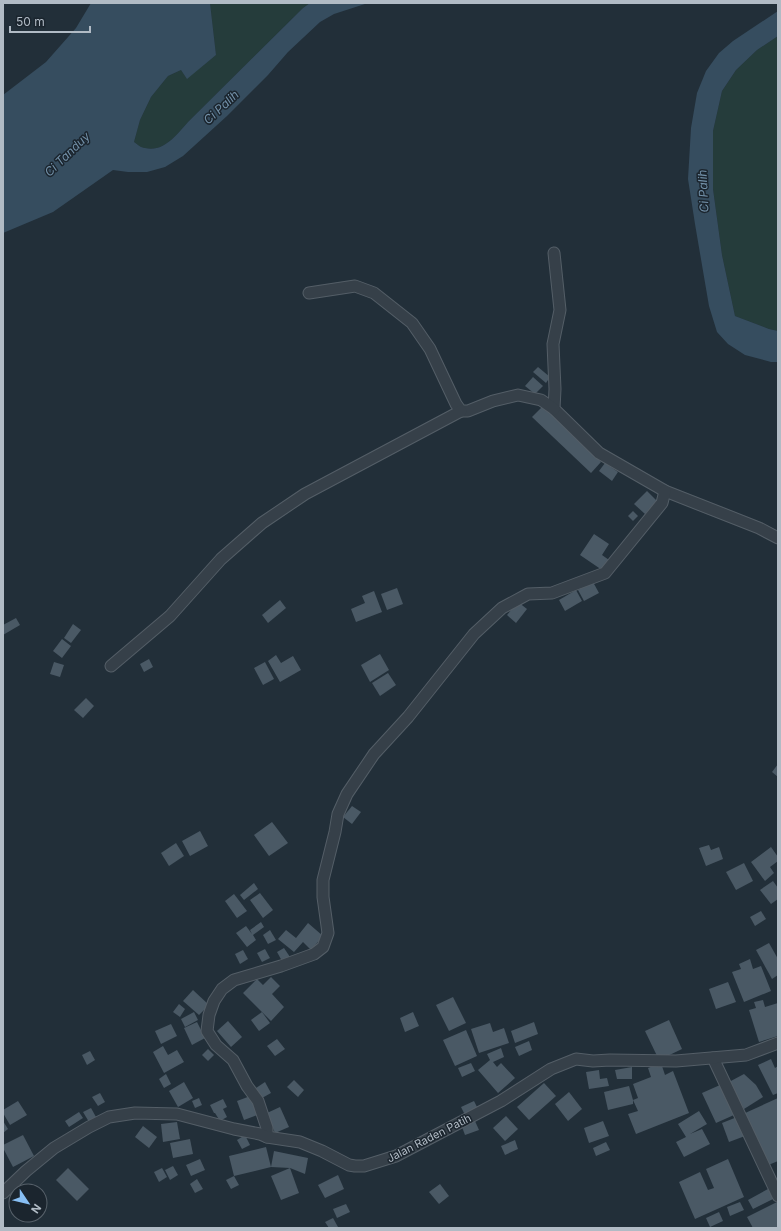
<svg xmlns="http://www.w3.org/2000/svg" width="781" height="1231" font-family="Inter,sans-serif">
<rect width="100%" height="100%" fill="#222f39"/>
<!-- green -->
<g fill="#253c3b">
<path d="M210,3H310L303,8L189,121C178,133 164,153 145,148C141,148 137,144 134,142L140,120L151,97L168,76L181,70L187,78L216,55Z"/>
<path d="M778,36V331L769,329L735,316L722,255L713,189V131L722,91L736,70L757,50Z"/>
</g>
<!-- water -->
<g fill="#364d5f">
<path d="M91,3H210L216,55L187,79L181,70L168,76L151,97L140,120L134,142C137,144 141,148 145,148C164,153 178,133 189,121L303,8L310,3H368L334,14L320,22L288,52L268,75L227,116L183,156L165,167L147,172H128L113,170L53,212L3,233V95L46,62L76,28Z"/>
<path d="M778,11V36L757,50L736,70L722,91L713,131V189L722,255L735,316L769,329L778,331V362H771L745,355L728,344L717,332L709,306L695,224L688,179L691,128L697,93L706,71L719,53L733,41Z"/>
</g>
<!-- building -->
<g fill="#4a5965">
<path d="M538,367L550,377L546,383L533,372Z"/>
<path d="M533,377L543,386L535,394L525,386Z"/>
<path d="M543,406L601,462L591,473L532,417Z"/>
<path d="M605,463L618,472L612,481L599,471Z"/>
<path d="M647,491L657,501L645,514L634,504Z"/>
<path d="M633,511L638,516L633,521L628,516Z"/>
<path d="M594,534L609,544L602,555L609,560L602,570L580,555Z"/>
<path d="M593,582L599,593L584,601L578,590Z"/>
<path d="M397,588L403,604L387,610L381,594Z"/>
<path d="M576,590L582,601L565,611L559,600Z"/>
<path d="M374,591L382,612L356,622L351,609L365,603L362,596Z"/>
<path d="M280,600L286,608L268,623L262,615Z"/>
<path d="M518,602L527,609L516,623L507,615Z"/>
<path d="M16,618L20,625L3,635V625Z"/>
<path d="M73,624L81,630L71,643L64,638Z"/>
<path d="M62,639L71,646L62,658L53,651Z"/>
<path d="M380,654L389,670L370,682L361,665Z"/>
<path d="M276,655L281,663L293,656L301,670L280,682L268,661Z"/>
<path d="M149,659L153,667L144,672L140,664Z"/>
<path d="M54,662L64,665L60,677L50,674Z"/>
<path d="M265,662L274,679L263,685L254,668Z"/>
<path d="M388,673L396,685L380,696L372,683Z"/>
<path d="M86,698L94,706L83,718L74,710Z"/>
<path d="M778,764V777L772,772Z"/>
<path d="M352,806L361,812L352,824L343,817Z"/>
<path d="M272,822L288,843L269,856L254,835Z"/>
<path d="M200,831L208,846L190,856L182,841Z"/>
<path d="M176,843L184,856L169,866L161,853Z"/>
<path d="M709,845L711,850L719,847L723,859L706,866L699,848Z"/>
<path d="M771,847L778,857V861L770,867L774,873L765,881L751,862Z"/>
<path d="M744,863L753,881L736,890L726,872Z"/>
<path d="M773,881L778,888V899L771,904L760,890Z"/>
<path d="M254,883L258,889L244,900L240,895Z"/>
<path d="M260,893L273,910L263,918L250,900Z"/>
<path d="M234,894L247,911L237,918L225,901Z"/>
<path d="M761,911L766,919L755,926L750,917Z"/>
<path d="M261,922L264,927L253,935L256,940L247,947L236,933L246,926L252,934L250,930Z"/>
<path d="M308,923L323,936L311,950L303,942L294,952L278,939L286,930L296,938Z"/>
<path d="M270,930L276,940L268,944L263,935Z"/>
<path d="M769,943L778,959V975L772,979L756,950Z"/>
<path d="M284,948L290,957L282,961L277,952Z"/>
<path d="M265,949L270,958L262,962L257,953Z"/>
<path d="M243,950L248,959L240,964L235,954Z"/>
<path d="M750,959L753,969L761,966L771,991L744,1002L732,972L741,969L739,964Z"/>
<path d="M271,977L280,986L272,994L284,1007L271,1021L243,993L257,979L263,985Z"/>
<path d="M728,982L736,1002L716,1009L709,989Z"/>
<path d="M193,990L209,1005L199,1015L183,1001Z"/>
<path d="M453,997L466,1023L449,1031L436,1005Z"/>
<path d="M763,1000L765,1007L778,1003V1036L759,1042L749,1010L756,1008L754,1002Z"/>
<path d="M179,1004L185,1009L180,1017L173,1012Z"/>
<path d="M194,1012L198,1020L185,1027L181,1019Z"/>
<path d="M262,1012L270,1023L259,1031L251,1020Z"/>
<path d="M413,1012L419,1026L405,1032L400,1018Z"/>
<path d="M669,1020L682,1049L659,1060L645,1031Z"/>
<path d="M228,1021L242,1037L231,1047L217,1031Z"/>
<path d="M197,1022L205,1038L192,1045L184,1028Z"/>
<path d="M534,1022L538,1034L515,1043L511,1031Z"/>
<path d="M490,1023L493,1032L504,1028L509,1043L479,1053L471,1029Z"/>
<path d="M171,1024L177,1036L161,1044L155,1031Z"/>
<path d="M466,1030L477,1056L455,1066L443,1040Z"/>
<path d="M277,1039L285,1049L275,1056L267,1046Z"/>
<path d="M529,1041L532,1050L519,1056L515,1047Z"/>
<path d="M163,1046L168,1055L177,1050L184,1062L164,1073L153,1052Z"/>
<path d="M501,1048L504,1057L493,1062L497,1067L501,1063L515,1078L498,1093L478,1070L490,1060L487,1054Z"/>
<path d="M208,1049L214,1055L208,1061L202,1055Z"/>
<path d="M90,1051L95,1060L87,1065L82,1055Z"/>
<path d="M771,1059L775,1068L778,1066V1093L773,1095L758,1065Z"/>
<path d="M471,1063L475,1071L462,1077L458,1068Z"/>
<path d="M661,1063L665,1075L673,1071L689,1113L636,1134L628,1114L638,1111L633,1100L638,1098L633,1084L651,1077L648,1068Z"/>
<path d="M632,1067V1079H617L615,1070Z"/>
<path d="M599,1070L600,1079L607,1078L609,1086L589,1089L586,1072Z"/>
<path d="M166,1074L171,1084L164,1088L159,1079Z"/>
<path d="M744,1074L756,1085L763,1097L744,1109L729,1082Z"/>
<path d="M294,1080L304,1090L298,1097L287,1087Z"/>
<path d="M184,1082L193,1098L178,1107L169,1091Z"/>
<path d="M265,1082L271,1093L262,1098L256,1088Z"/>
<path d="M544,1083L556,1096L529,1120L517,1107Z"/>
<path d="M720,1085L734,1115L716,1123L702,1093Z"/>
<path d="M629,1086L633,1100V1104L608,1110L604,1092Z"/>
<path d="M569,1092L582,1109L568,1121L555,1104Z"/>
<path d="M100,1093L105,1102L98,1106L92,1097Z"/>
<path d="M253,1095L260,1114L244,1120L237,1101Z"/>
<path d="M199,1098L202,1105L195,1108L192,1101Z"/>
<path d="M778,1098V1161L766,1166L743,1114Z"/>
<path d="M223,1099L227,1107L223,1109L227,1117L220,1121L215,1113H214L210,1105Z"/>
<path d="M18,1101L27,1115L10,1125L3,1113V1110Z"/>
<path d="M474,1101L478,1109L465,1115L461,1107Z"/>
<path d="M280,1107L289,1127L275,1133L267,1113Z"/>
<path d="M91,1108L96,1117L89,1122L83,1112Z"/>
<path d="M699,1111L707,1124L690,1134L702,1129L710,1144L684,1157L676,1142L686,1137L678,1124Z"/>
<path d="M79,1112L83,1118L69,1127L65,1121Z"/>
<path d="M506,1116L518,1129L505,1141L493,1128Z"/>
<path d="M737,1117L745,1136L729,1142L722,1123Z"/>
<path d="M3,1121L8,1129L3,1133Z"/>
<path d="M475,1121L479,1130L465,1135L462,1127Z"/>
<path d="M603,1121L609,1136L589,1143L584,1128Z"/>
<path d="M177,1122L180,1139L163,1142L161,1124Z"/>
<path d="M143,1126L157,1137L149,1148L135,1137Z"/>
<path d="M23,1135L34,1156L13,1167L3,1148V1145Z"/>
<path d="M245,1135L250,1145L242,1149L237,1140Z"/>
<path d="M190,1139L193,1154L173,1158L170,1143Z"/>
<path d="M515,1140L518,1149L505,1155L501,1146Z"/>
<path d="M606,1142L610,1150L596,1156L593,1148Z"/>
<path d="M266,1147L271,1167L234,1176L239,1185L231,1189L226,1180L234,1176L229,1156Z"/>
<path d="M274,1151L308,1158L305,1174L290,1168L271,1167Z"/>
<path d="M200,1159L205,1170L191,1176L186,1165Z"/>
<path d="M728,1159L744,1197L695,1219L679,1182L700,1172L708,1190L714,1188L706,1169Z"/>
<path d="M173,1166L178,1175L170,1180L165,1170Z"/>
<path d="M68,1168L89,1189L77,1201L56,1180Z"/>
<path d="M162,1168L167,1177L159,1182L154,1172Z"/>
<path d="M290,1168L299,1193L281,1200L271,1176Z"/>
<path d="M338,1175L344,1189L325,1198L318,1185Z"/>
<path d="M197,1179L203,1189L195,1193L190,1184Z"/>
<path d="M440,1184L449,1196L439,1204L429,1192Z"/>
<path d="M768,1189L773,1199L753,1209L748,1200Z"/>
<path d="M740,1202L744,1210L730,1216L727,1207Z"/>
<path d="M777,1202L778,1204V1228H753L747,1217Z"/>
<path d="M346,1204L350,1212L337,1218L333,1209Z"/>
<path d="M719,1212L723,1221L710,1227L706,1218Z"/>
<path d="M333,1218L338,1227L329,1228L325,1222Z"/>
</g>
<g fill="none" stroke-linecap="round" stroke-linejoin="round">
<!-- street casing -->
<g stroke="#545e67" stroke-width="13">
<g id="street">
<path d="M554,253L560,310L553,344L555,389L554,409L599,453L665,491L759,528L778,538"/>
<path d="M309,293L355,286L374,293L412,323L430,349L456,404L461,411H468L493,401L518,395L541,400L554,409"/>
<path d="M111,666L170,616L221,559L262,523L305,494L461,411"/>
<path d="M713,1058L778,1196"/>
<path d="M267,1137V1128L258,1101L247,1086L233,1060L216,1045L207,1031L209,1015L214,1001L222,989L234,980L281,966L314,954L323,947L328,933L323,897V880L335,832L338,814L347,794L374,754L408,717L474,634L502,608L528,594L552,593L605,573L662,503L665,491"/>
<path d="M3,1193L26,1171L54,1148L89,1127L109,1117L135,1113L177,1114L234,1129L260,1134L267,1137L300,1142L322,1151L349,1165L355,1166H364L396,1156L501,1101L551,1069L576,1059L593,1061L610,1060L676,1061L746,1055L778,1043"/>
</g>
</g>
<!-- street -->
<use href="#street" stroke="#364049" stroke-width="11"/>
</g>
<g text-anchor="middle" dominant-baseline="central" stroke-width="3" stroke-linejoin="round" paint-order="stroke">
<!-- street labels -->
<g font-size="11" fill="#b1bbc5" stroke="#1b252e">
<text transform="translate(429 1138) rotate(-27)">Jalan Raden Patih</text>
</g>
<!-- water labels -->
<g font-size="12" font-style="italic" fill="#7290a8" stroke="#1b252e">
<text transform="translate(221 107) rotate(-43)">Ci Palih</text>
<text transform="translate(67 154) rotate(-44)">Ci Tanduy</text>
<text transform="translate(703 191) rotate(-93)">Ci Palih</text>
</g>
</g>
<!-- border -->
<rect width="781" height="1231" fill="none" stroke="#b1bbc5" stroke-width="8"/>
<!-- north arrow -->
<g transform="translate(28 1203) rotate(125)"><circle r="19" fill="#1b252e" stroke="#57616a"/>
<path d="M0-3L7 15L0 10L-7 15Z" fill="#88bff4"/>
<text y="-6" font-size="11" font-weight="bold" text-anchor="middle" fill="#b1bbc5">N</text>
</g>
<!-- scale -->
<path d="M10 26v6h80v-6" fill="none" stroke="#b1bbc5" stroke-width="2"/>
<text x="16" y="26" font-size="12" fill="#b1bbc5" stroke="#1b252e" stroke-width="3" paint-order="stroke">50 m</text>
</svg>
